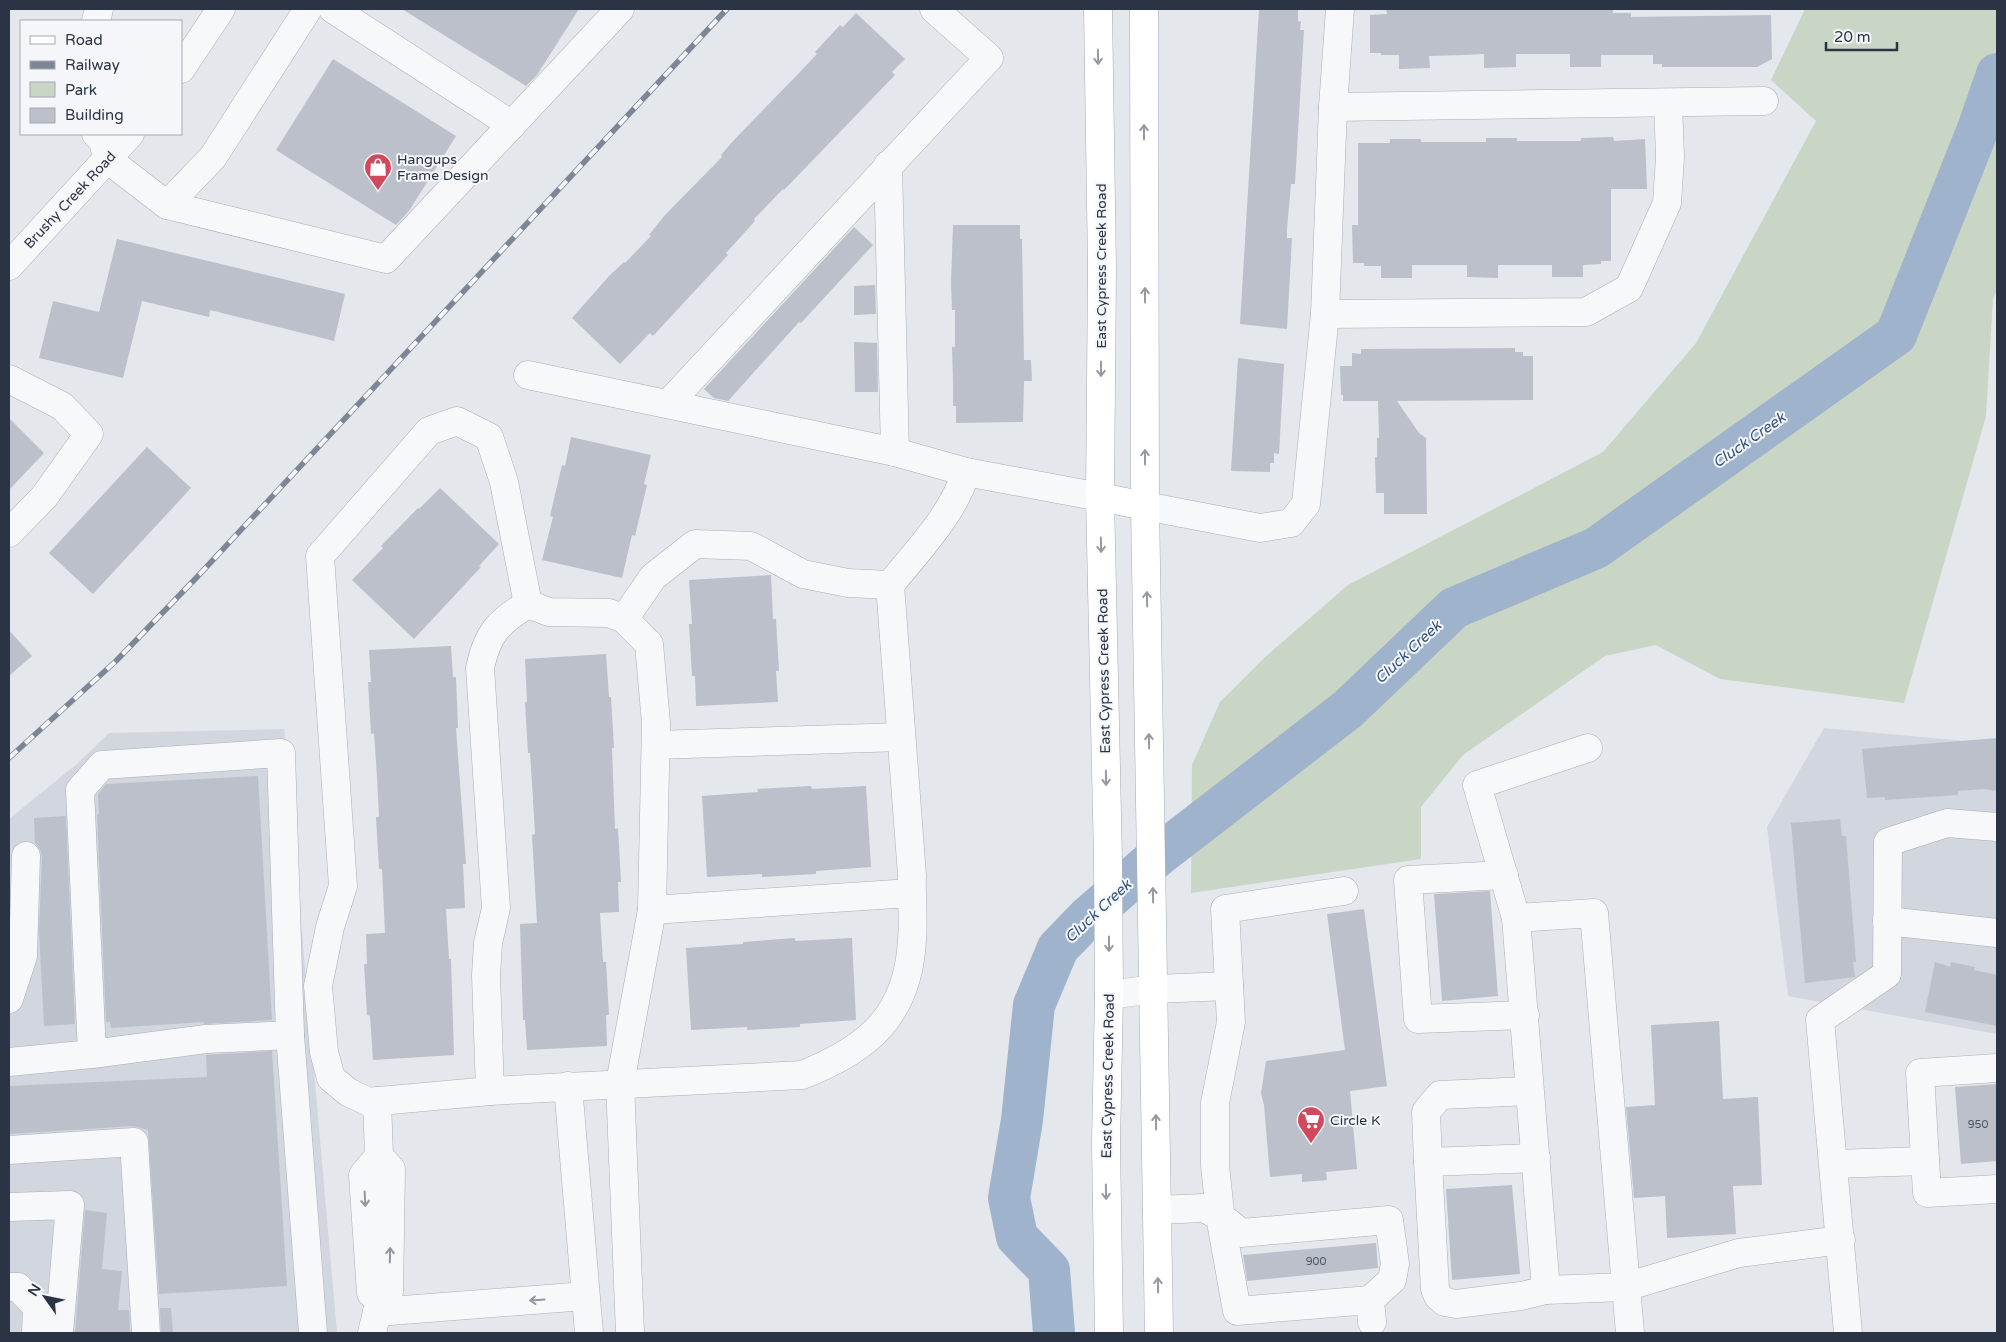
<svg xmlns="http://www.w3.org/2000/svg" width="2006" height="1342" font-family="'Varela Round',sans-serif">
<rect width="100%" height="100%" fill="#e4e7ec"/>
<!-- built -->
<g fill="#d2d6de">
<path d="M1824,728L1997,744V1034L1788,996L1767,827Z"/>
<path d="M284,729L337,1333H9V819L78,763L109,733Z"/>
</g>
<!-- green -->
<path fill="#c9d6c5" d="M1805,9H1997V290L1993,299L1986,416L1904,703L1720,679L1656,645L1605,656L1463,755L1421,807V859L1191,893L1192,765L1220,702L1264,658L1348,585L1603,452L1696,343L1816,121L1771,80Z"/>
<g fill="none" stroke-linecap="round" stroke-linejoin="round">
<!-- river -->
<path stroke="#9fb4cc" stroke-width="42" d="M1054,1333L1049,1270L1017,1237L1009,1198L1022,1120L1034,1005L1058,948L1087,918L1160,854L1348,709L1454,608L1596,548L1896,335L1978,129L1997,74"/>
</g>
<!-- building -->
<g fill="#bbc0ca">
<path d="M402,9H579L537,75L526,86Z"/>
<path d="M1259,9H1298V21L1301,22L1300,30H1304L1295,184H1291L1287,229V238H1292L1287,329L1240,324Z"/>
<path d="M1386,9H1613V13H1631V17L1771,15L1772,59L1757,67H1662V64H1653V55H1601V67H1570V54H1516V67L1484,68V54L1464,55L1429,56L1430,68L1399,69V55H1381V53H1370V15L1387,14Z"/>
<path d="M856,13L905,59L892,72L895,75L784,190L783,189L754,219L755,221L726,253L728,255L653,336L650,333L620,364L572,318L610,275L624,262L625,263L651,236L649,235L665,215L722,157L721,155L733,141L799,73L817,54L815,52L840,25L843,27Z"/>
<path d="M333,59L456,136L409,211L396,225L276,150Z"/>
<path d="M1613,137L1614,141L1645,139L1647,189H1611V261H1601V264L1583,265V277H1552V265H1498V278L1467,277V265H1412V278H1381V266H1364V263H1353L1352,225H1358V143H1390V139H1421V142H1486V138H1517V141H1581V138Z"/>
<path d="M953,225H1020V239H1022L1024,360H1031L1032,381H1024L1023,422L956,423V406H953V381L952,347H955V310H952L951,283Z"/>
<path d="M854,227L873,245L801,323L799,322L728,401L714,398L704,389Z"/>
<path d="M117,239L345,294L334,341L210,310L209,317L142,301L123,378L39,358L53,301L99,312Z"/>
<path d="M875,285L876,314L854,315V286Z"/>
<path d="M854,342L877,343L878,392H855Z"/>
<path d="M1515,348V352H1523V356H1533V400L1397,401L1419,433L1426,438L1427,514H1384V493H1376L1375,457H1377V438H1379L1378,401H1343V395H1341L1340,366H1352V353L1361,354V349Z"/>
<path d="M1238,358L1284,364L1279,454L1274,453V463H1270V472L1231,471Z"/>
<path d="M9,418L44,453L9,490Z"/>
<path d="M571,437L651,455L644,484L647,485L635,536L632,535L622,578L542,560L553,517L550,516L562,465L565,466Z"/>
<path d="M147,447L191,488L93,594L49,553Z"/>
<path d="M440,488L499,544L479,566L481,567L414,639L352,580L383,548L381,546L418,508L419,509Z"/>
<path d="M771,575L773,619H776L779,671H776L778,702L696,706L695,676H692L689,624H692L689,580Z"/>
<path d="M9,630L32,656L9,676Z"/>
<path d="M451,646L453,677H456L458,728H456L466,864H463L465,908L446,909L449,959H451L454,1055L373,1060L370,1016L367,1015L364,964H367L366,934L385,933L382,869H379L376,817H379L377,777L374,733L371,734L368,682H371L369,650Z"/>
<path d="M606,654L609,697H611L614,748H612L615,829L618,828L621,882H618L619,912L600,913L603,962H606L609,1015H606L607,1046L527,1050L525,1020H523L520,924L537,923L532,835L535,834L532,783L530,753H528L525,702H527L525,659Z"/>
<path d="M1997,738V791L1984,789L1958,791V795L1885,800V797L1867,798L1862,749Z"/>
<path d="M258,776L272,1020L204,1024V1022L111,1028L110,1022H106L97,814H99L98,794L106,784Z"/>
<path d="M811,786L812,789L866,786L871,867L816,871V874L762,877V874L707,877L702,796L758,792L757,789Z"/>
<path d="M66,816L75,1024L44,1026L39,931L42,856L40,849L35,843L34,818Z"/>
<path d="M1840,819L1842,836H1846L1856,962H1853L1855,977L1805,983L1791,823Z"/>
<path d="M1490,891L1498,996L1442,1001L1434,894Z"/>
<path d="M1364,909L1387,1086L1350,1091L1357,1169L1326,1172L1327,1180L1302,1182V1174L1270,1177L1264,1105L1261,1093L1266,1061L1345,1050L1327,914Z"/>
<path d="M795,938V941L852,938L856,1020L800,1024V1027L747,1030V1027L691,1030L686,948L743,944V942Z"/>
<path d="M1935,962L1950,967L1951,962L1975,967L1974,970L1997,975V1026L1925,1012Z"/>
<path d="M1719,1021L1723,1099L1758,1097L1762,1185L1733,1186L1736,1234L1667,1238L1665,1196L1634,1198L1626,1107L1655,1105L1651,1025Z"/>
<path d="M272,1051L287,1286L159,1294L148,1130L133,1126L9,1134V1086L207,1077L206,1055Z"/>
<path d="M1997,1084V1161L1961,1164L1955,1087Z"/>
<path d="M1512,1185L1520,1274L1452,1280L1446,1189Z"/>
<path d="M85,1210L107,1213L102,1269L122,1271L118,1310H129L130,1333H75Z"/>
<path d="M1376,1243L1378,1268L1247,1281L1243,1255Z"/>
<path d="M160,1308H171L173,1333H161Z"/>
</g>
<g fill="none" stroke-linecap="round" stroke-linejoin="round">
<!-- minor casing -->
<g stroke="#a9aeb7" stroke-width="29">
<g id="minor">
<path d="M333,9L512,125"/>
<path d="M96,21L99,9"/>
<path d="M181,69L221,9"/>
<path d="M1333,107L1764,101"/>
<path d="M96,134L103,140L107,159L167,205L386,259L620,9"/>
<path d="M888,165L895,452"/>
<path d="M167,205L213,157L308,9"/>
<path d="M9,266L130,134"/>
<path d="M1325,314L1586,312L1629,288L1667,203L1670,157L1668,103"/>
<path d="M528,375L895,452L966,472L1100,497"/>
<path d="M9,379L62,406L89,434L44,497L9,533"/>
<path d="M668,404L989,58L934,9"/>
<path d="M1145,506L1260,528L1291,523L1306,504L1325,314L1333,107L1340,9"/>
<path d="M890,585C917,551 953,515 966,472"/>
<path d="M528,604L504,482L489,437L457,421L429,431L320,556L343,886L330,927L318,986L324,1052L331,1078L348,1092L369,1102L490,1091L802,1075C869,1049 908,1015 912,940C914,918 911,896 912,875L890,585L848,583L803,574L751,546L695,544L653,577L624,619"/>
<path d="M656,745L901,737"/>
<path d="M1504,875L1408,880L1418,1019L1525,1015"/>
<path d="M1344,891L1225,909L1231,1022L1215,1103V1165L1221,1222L1237,1311L1370,1300"/>
<path d="M652,910L911,893"/>
<path d="M1516,918L1594,913L1630,1333"/>
<path d="M1887,921L1997,933"/>
<path d="M1109,995L1154,989L1229,986"/>
<path d="M9,999L23,956L26,856"/>
<path d="M290,1035L313,1333"/>
<path d="M9,1062L92,1054L206,1039L290,1035L281,753L102,765L80,790L92,1054"/>
<path d="M1997,1068L1920,1073L1927,1193L1997,1189"/>
<path d="M568,1086L589,1333"/>
<path d="M490,1091L486,975L488,943L496,908L480,668C487,634 498,622 528,604L549,612L609,613L624,619L649,644L656,723L652,910L620,1083L630,1333"/>
<path d="M1529,1091L1440,1095L1426,1112L1428,1162L1536,1158"/>
<path d="M377,1101L379,1156L363,1175L371,1293L382,1302"/>
<path d="M9,1150L134,1142L146,1333"/>
<path d="M1428,1162L1435,1289L1438,1296L1445,1302L1456,1304L1521,1296L1546,1290L1625,1287L1739,1253L1841,1240"/>
<path d="M1834,1164L1925,1161"/>
<path d="M9,1207L70,1205L59,1333"/>
<path d="M1157,1210L1204,1208L1224,1219L1241,1233L1389,1220L1395,1264L1392,1280L1370,1300L1372,1322"/>
<path d="M9,1287H18L37,1307L36,1333"/>
<path d="M1546,1290L1516,918L1477,785L1588,748"/>
<path d="M377,1312L585,1296"/>
<path d="M372,1333L377,1312L389,1292L391,1169L379,1156"/>
<path d="M1848,1333L1820,1020L1887,974L1888,842L1947,823L1997,827"/>
</g>
</g>
<!-- major casing -->
<g stroke="#a3abb8" stroke-width="29">
<g id="major">
<path d="M1098,9L1102,268L1100,497L1108,860L1109,995L1106,1143L1109,1333"/>
<path d="M1144,9L1145,506L1159,1333"/>
<path d="M1100,497L1145,506"/>
</g>
</g>
<!-- minor -->
<use href="#minor" stroke="#f7f8fa" stroke-width="28"/>
<!-- major -->
<use href="#major" stroke="#fff" stroke-width="28"/>
<!-- rail casing -->
<g stroke="#7d8696" stroke-width="5.5">
<path id="rail" d="M9,758L116,661L198,576L727,9"/>
</g>
<!-- rail -->
<use href="#rail" stroke="#f4f6f9" stroke-width="4" stroke-dasharray="11" stroke-linecap="butt"/>
</g>
<!-- one-way arrows -->
<defs><path id="oneway-shaft" d="M-6 0H5M1.5-3L5.5 0L1.5 3" fill="none" stroke-width="1.6" stroke-linecap="round" stroke-linejoin="round" transform="scale(1.25)"/></defs>
<g stroke="#959aa2">
<use href="#oneway-shaft" transform="translate(1098 57) rotate(89)"/>
<use href="#oneway-shaft" transform="translate(1144 132) rotate(-90)"/>
<use href="#oneway-shaft" transform="translate(1145 295) rotate(-90)"/>
<use href="#oneway-shaft" transform="translate(1101 369) rotate(90)"/>
<use href="#oneway-shaft" transform="translate(1145 457) rotate(-90)"/>
<use href="#oneway-shaft" transform="translate(1101 545) rotate(89)"/>
<use href="#oneway-shaft" transform="translate(1147 599) rotate(-91)"/>
<use href="#oneway-shaft" transform="translate(1149 741) rotate(-91)"/>
<use href="#oneway-shaft" transform="translate(1106 778) rotate(89)"/>
<use href="#oneway-shaft" transform="translate(1153 895) rotate(-91)"/>
<use href="#oneway-shaft" transform="translate(1109 944) rotate(90)"/>
<use href="#oneway-shaft" transform="translate(1156 1122) rotate(-91)"/>
<use href="#oneway-shaft" transform="translate(1106 1192) rotate(89)"/>
<use href="#oneway-shaft" transform="translate(1158 1285) rotate(-91)"/>
</g>
<g stroke="#9196a0">
<use href="#oneway-shaft" transform="translate(365 1199) rotate(87)"/>
<use href="#oneway-shaft" transform="translate(390 1255) rotate(-89)"/>
<use href="#oneway-shaft" transform="translate(537 1300) rotate(176)"/>
</g>
<!-- icons -->
<defs>
<g id="shop-pin" transform="scale(1.4375)"><path d="M0 17L-7.5 6A9.5 9.5 0 1 1 7.5 6Z" fill="#d1495b" stroke="#f4f6f9"/><path d="M-5-2.5h2.3a2.7 3.5 0 0 1 5.4 0H5L5.5 6h-11ZM-1.5-2.5h3a1.5 2.3 0 0 0-3 0Z" fill="#fff"/></g>
<g id="supermarket-pin" transform="scale(1.4375)"><path d="M0 17L-7.5 6A9.5 9.5 0 1 1 7.5 6Z" fill="#d1495b" stroke="#f4f6f9"/><path d="M-6-5.5h2.5l.6 2H6L4.5 2H-2.5L-4.4-4H-6ZM-1.5 3.2a1.3 1.3 0 1 0 .1 0ZM3 3.2a1.3 1.3 0 1 0 .1 0Z" fill="#fff"/></g>
</defs>
<g fill-rule="evenodd">
<use href="#shop-pin" x="378" y="167"/>
<use href="#supermarket-pin" x="1311" y="1120"/>
</g>
<g text-anchor="middle" dominant-baseline="central" stroke-width="4" stroke-linejoin="round" paint-order="stroke">
<!-- number labels -->
<g font-size="11" fill="#4f5766">
<text x="1978" y="1124">950</text>
<text x="1316" y="1261">900</text>
</g>
<!-- poi labels -->
<g font-size="14" fill="#2b3445" stroke="#f4f6f9" text-anchor="start">
<text x="397" y="159">Hangups<tspan x="397" dy="16">Frame Design</tspan></text>
<text x="1330" y="1120">Circle K</text>
</g>
<!-- street labels -->
<g font-size="14" fill="#2b3445" stroke="#f4f6f9">
<text transform="translate(70 200) rotate(-47)">Brushy Creek Road</text>
<text transform="translate(1101 266) rotate(-90)">East Cypress Creek Road</text>
<text transform="translate(1104 671) rotate(-91)">East Cypress Creek Road</text>
<text transform="translate(1108 1076) rotate(-89)">East Cypress Creek Road</text>
</g>
<!-- water labels -->
<g font-size="15" font-style="italic" fill="#34527a" stroke="#f4f6f9">
<text transform="translate(1749 440) rotate(-35)">Cluck Creek</text>
<text transform="translate(1408 652) rotate(-43)">Cluck Creek</text>
<text transform="translate(1098 911) rotate(-43)">Cluck Creek</text>
</g>
</g>
<!-- border -->
<rect width="2006" height="1342" fill="none" stroke="#2b3445" stroke-width="20"/>
<!-- legend -->
<rect x="20" y="20" width="162" height="115" fill="#f4f6f9" stroke="#a4a8b1"/>
<rect x="30" y="36" width="25" height="8" fill="#ffffff" stroke="#a4a8b1"/>
<text x="65" y="45" font-size="15" fill="#2b3445">Road</text>
<rect x="30" y="61" width="25" height="8" fill="#7d8696" stroke="#a4a8b1"/>
<text x="65" y="70" font-size="15" fill="#2b3445">Railway</text>
<rect x="30" y="82" width="25" height="15" fill="#c9d6c5" stroke="#a4a8b1"/>
<text x="65" y="95" font-size="15" fill="#2b3445">Park</text>
<rect x="30" y="108" width="25" height="15" fill="#bbc0ca" stroke="#a4a8b1"/>
<text x="65" y="120" font-size="15" fill="#2b3445">Building</text>
<!-- north arrow -->
<g transform="translate(45 1297) rotate(303)" stroke="#f4f6f9" stroke-width="4" paint-order="stroke">
<path d="M0-4L9 19L0 12L-9 19Z" fill="#2b3445"/>
<text y="-8" font-size="14" font-weight="bold" text-anchor="middle" fill="#2b3445">N</text>
</g>
<!-- scale -->
<path d="M1826 42v8h71v-8" fill="none" stroke="#2b3445" stroke-width="2.5"/>
<text x="1834" y="42" font-size="15" fill="#2b3445" stroke="#f4f6f9" stroke-width="4" paint-order="stroke">20 m</text>
</svg>
